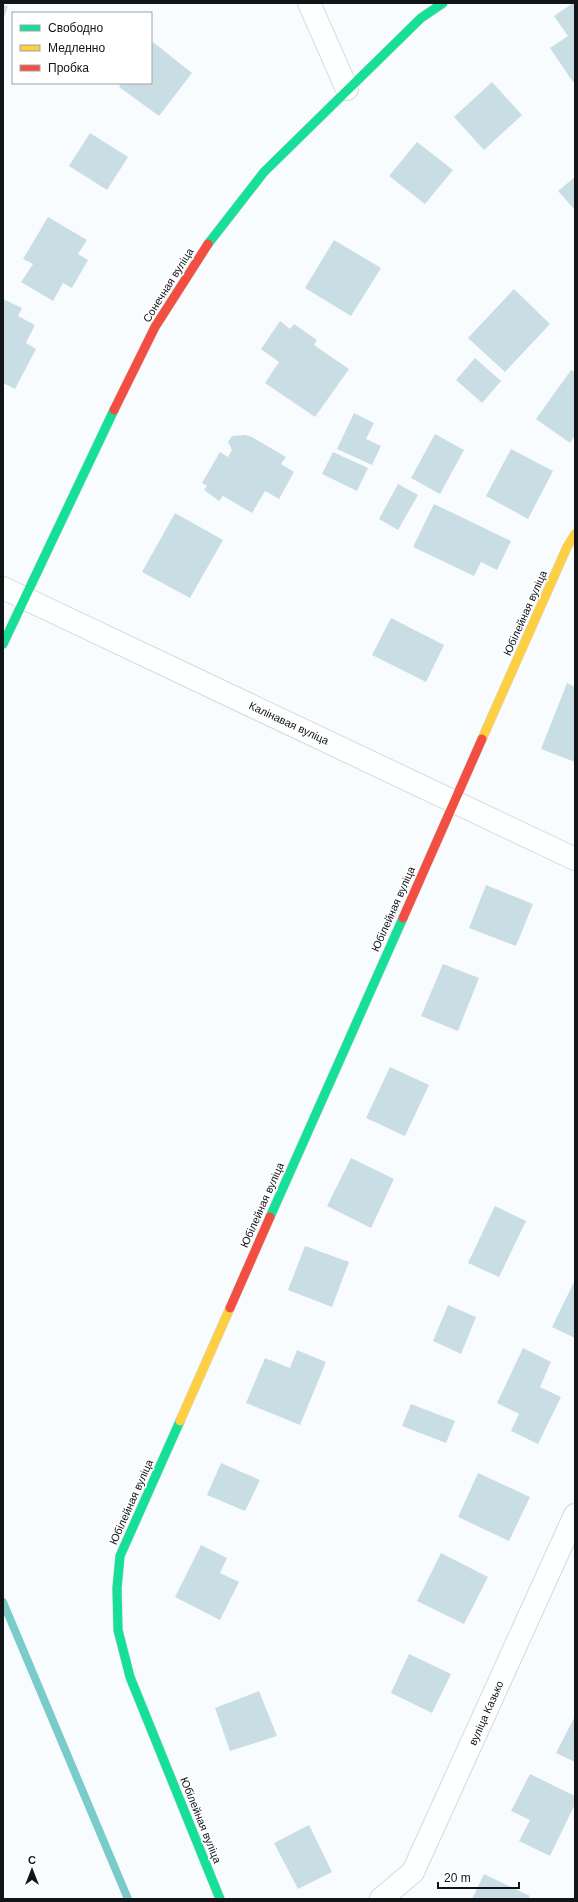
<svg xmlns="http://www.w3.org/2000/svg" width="578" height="1902" font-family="Helvetica,sans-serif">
<rect width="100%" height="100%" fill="#f9fcfe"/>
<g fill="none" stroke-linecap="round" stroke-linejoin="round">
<!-- stream -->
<path stroke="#7accca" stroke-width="8" d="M3,1602L128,1899"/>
</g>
<!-- building -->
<g fill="#c9dee4">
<path d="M573,3H575V81L573,82L550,48L568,36L554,16Z"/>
<path d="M3,5L8,6L3,20Z"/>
<path d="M153,42L192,73L159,116L119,87L122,83H151V45Z"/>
<path d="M492,82L522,115L484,150L454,117Z"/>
<path d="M90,133L128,157L107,190L69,166Z"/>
<path d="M417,142L453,170L425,204L389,176Z"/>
<path d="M575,177V210L558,191Z"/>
<path d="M48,217L87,240L78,254L88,260L72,288L63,283L53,301L21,282L33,264L23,259Z"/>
<path d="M334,240L381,268L351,316L305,288Z"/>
<path d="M514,289L550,324L505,372L468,338Z"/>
<path d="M3,299L22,308L18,316L35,325L26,343L36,349L15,389L3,383Z"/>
<path d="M280,321L290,329L294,324L317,340L314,345L349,369L315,417L265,383L279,362L261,349Z"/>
<path d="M475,358L501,381L482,403L456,380Z"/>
<path d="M571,370L575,372V435L570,443L536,419Z"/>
<path d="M354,413L374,423L366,439L381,446L372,465L337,449Z"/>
<path d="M435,434L464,450L440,494L411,478Z"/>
<path d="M245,435L252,437L286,457L281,464L294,472L279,499L265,491L252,513L223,496L219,501L204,490L207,486L202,483L220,452L228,457L232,450L228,442L232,436Z"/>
<path d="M511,449L553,471L528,519L486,496Z"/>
<path d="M333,452L368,468L357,491L322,474Z"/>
<path d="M398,484L418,495L398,530L379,519Z"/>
<path d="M434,504L511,541L497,570L481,562L474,576L413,547Z"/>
<path d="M175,513L223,540L190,598L142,572Z"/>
<path d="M391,618L444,645L426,682L372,655Z"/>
<path d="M567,683L575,687V762L541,749Z"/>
<path d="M486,885L533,904L516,946L469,928Z"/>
<path d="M443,964L479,978L458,1031L421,1016Z"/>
<path d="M390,1067L429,1085L405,1136L366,1118Z"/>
<path d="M351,1158L394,1179L371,1228L327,1206Z"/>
<path d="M495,1206L526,1221L499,1277L468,1263Z"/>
<path d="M305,1246L349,1262L332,1307L288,1290Z"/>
<path d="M575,1280V1338L552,1327Z"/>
<path d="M448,1305L476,1317L461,1354L433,1341Z"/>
<path d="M523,1348L551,1362L540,1387L561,1397L538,1444L511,1431L519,1414L497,1403Z"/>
<path d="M297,1350L326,1362L300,1425L246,1403L265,1358L290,1368Z"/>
<path d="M411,1404L455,1421L446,1443L402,1426Z"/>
<path d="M221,1463L260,1480L245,1511L207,1495Z"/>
<path d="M478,1473L530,1497L509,1541L458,1517Z"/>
<path d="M201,1545L227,1558L220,1573L239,1582L220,1620L175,1597Z"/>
<path d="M441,1553L488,1577L464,1624L417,1601Z"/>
<path d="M409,1654L451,1674L432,1713L391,1693Z"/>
<path d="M259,1691L277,1736L230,1751L215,1708Z"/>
<path d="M575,1716V1762L556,1753Z"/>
<path d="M530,1774L575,1796V1804L550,1856L519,1841L530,1820L511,1811Z"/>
<path d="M309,1825L332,1872L298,1889L274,1843Z"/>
<path d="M484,1874L530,1896L528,1899H472Z"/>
</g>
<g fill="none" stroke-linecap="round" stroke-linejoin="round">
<!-- street casing -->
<g stroke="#d6d9dc" stroke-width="24">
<g id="street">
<path d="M309,3L347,89"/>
<path d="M3,588L575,859"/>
<path d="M381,1899L413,1872L575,1515"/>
</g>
</g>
<!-- fast casing -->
<g stroke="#d6d9dc" stroke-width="10">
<g id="fast">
<path d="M208,244L264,172L421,18L443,3"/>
<path d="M3,644L114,410"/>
<path d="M270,1217L403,918"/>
<path d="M180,1421L120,1556L117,1588L118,1630L130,1677L220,1899"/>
</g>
</g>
<!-- slow casing -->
<g stroke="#d6d9dc" stroke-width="10">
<g id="slow">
<path d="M482,739L567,547L575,534"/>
<path d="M180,1421L230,1308"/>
</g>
</g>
<!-- jam casing -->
<g stroke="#d6d9dc" stroke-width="10">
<g id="jam">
<path d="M114,410L155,327L208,244"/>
<path d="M403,918L482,739"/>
<path d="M230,1308L270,1217"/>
</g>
</g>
<!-- street -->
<use href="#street" stroke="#feffff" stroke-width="22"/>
<!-- fast -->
<use href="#fast" stroke="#16e098" stroke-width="9"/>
<!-- slow -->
<use href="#slow" stroke="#ffcf43" stroke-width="9"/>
<!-- jam -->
<use href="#jam" stroke="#f24e42" stroke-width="9"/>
</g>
<g text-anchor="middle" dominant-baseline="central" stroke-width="3.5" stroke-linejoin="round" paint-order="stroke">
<!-- street labels -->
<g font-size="11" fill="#121518" stroke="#fff">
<text transform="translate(168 285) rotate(-58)">Сонечная вуліца</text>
<text transform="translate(525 613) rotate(-66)">Юбілейная вуліца</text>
<text transform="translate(289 723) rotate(25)">Калінавая вуліца</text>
<text transform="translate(393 909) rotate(-66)">Юбілейная вуліца</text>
<text transform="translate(262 1205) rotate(-66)">Юбілейная вуліца</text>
<text transform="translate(131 1502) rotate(-66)">Юбілейная вуліца</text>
<text transform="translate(486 1713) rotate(-66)">вуліца Казько</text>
<text transform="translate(201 1820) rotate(68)">Юбілейная вуліца</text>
</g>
</g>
<!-- border -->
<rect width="578" height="1902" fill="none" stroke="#121518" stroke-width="8"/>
<!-- legend -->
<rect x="12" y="12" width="140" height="72" fill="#ffffff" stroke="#a0a1a3"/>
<rect x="20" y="25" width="20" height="6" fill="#16e098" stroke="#a0a1a3"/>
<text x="48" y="32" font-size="12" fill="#121518">Свободно</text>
<rect x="20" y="45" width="20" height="6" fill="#ffcf43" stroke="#a0a1a3"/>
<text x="48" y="52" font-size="12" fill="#121518">Медленно</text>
<rect x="20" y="65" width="20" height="6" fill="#f24e42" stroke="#a0a1a3"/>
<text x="48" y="72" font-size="12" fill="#121518">Пробка</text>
<!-- north arrow -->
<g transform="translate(32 1870)" stroke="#ffffff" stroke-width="3" paint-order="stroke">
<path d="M0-3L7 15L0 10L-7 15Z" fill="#121518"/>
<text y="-6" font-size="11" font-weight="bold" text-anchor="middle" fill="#121518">С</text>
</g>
<!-- scale -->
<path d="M438 1882v6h81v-6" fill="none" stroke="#121518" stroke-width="2"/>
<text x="444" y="1882" font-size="12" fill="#121518" stroke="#ffffff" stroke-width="3" paint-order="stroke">20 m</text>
</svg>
